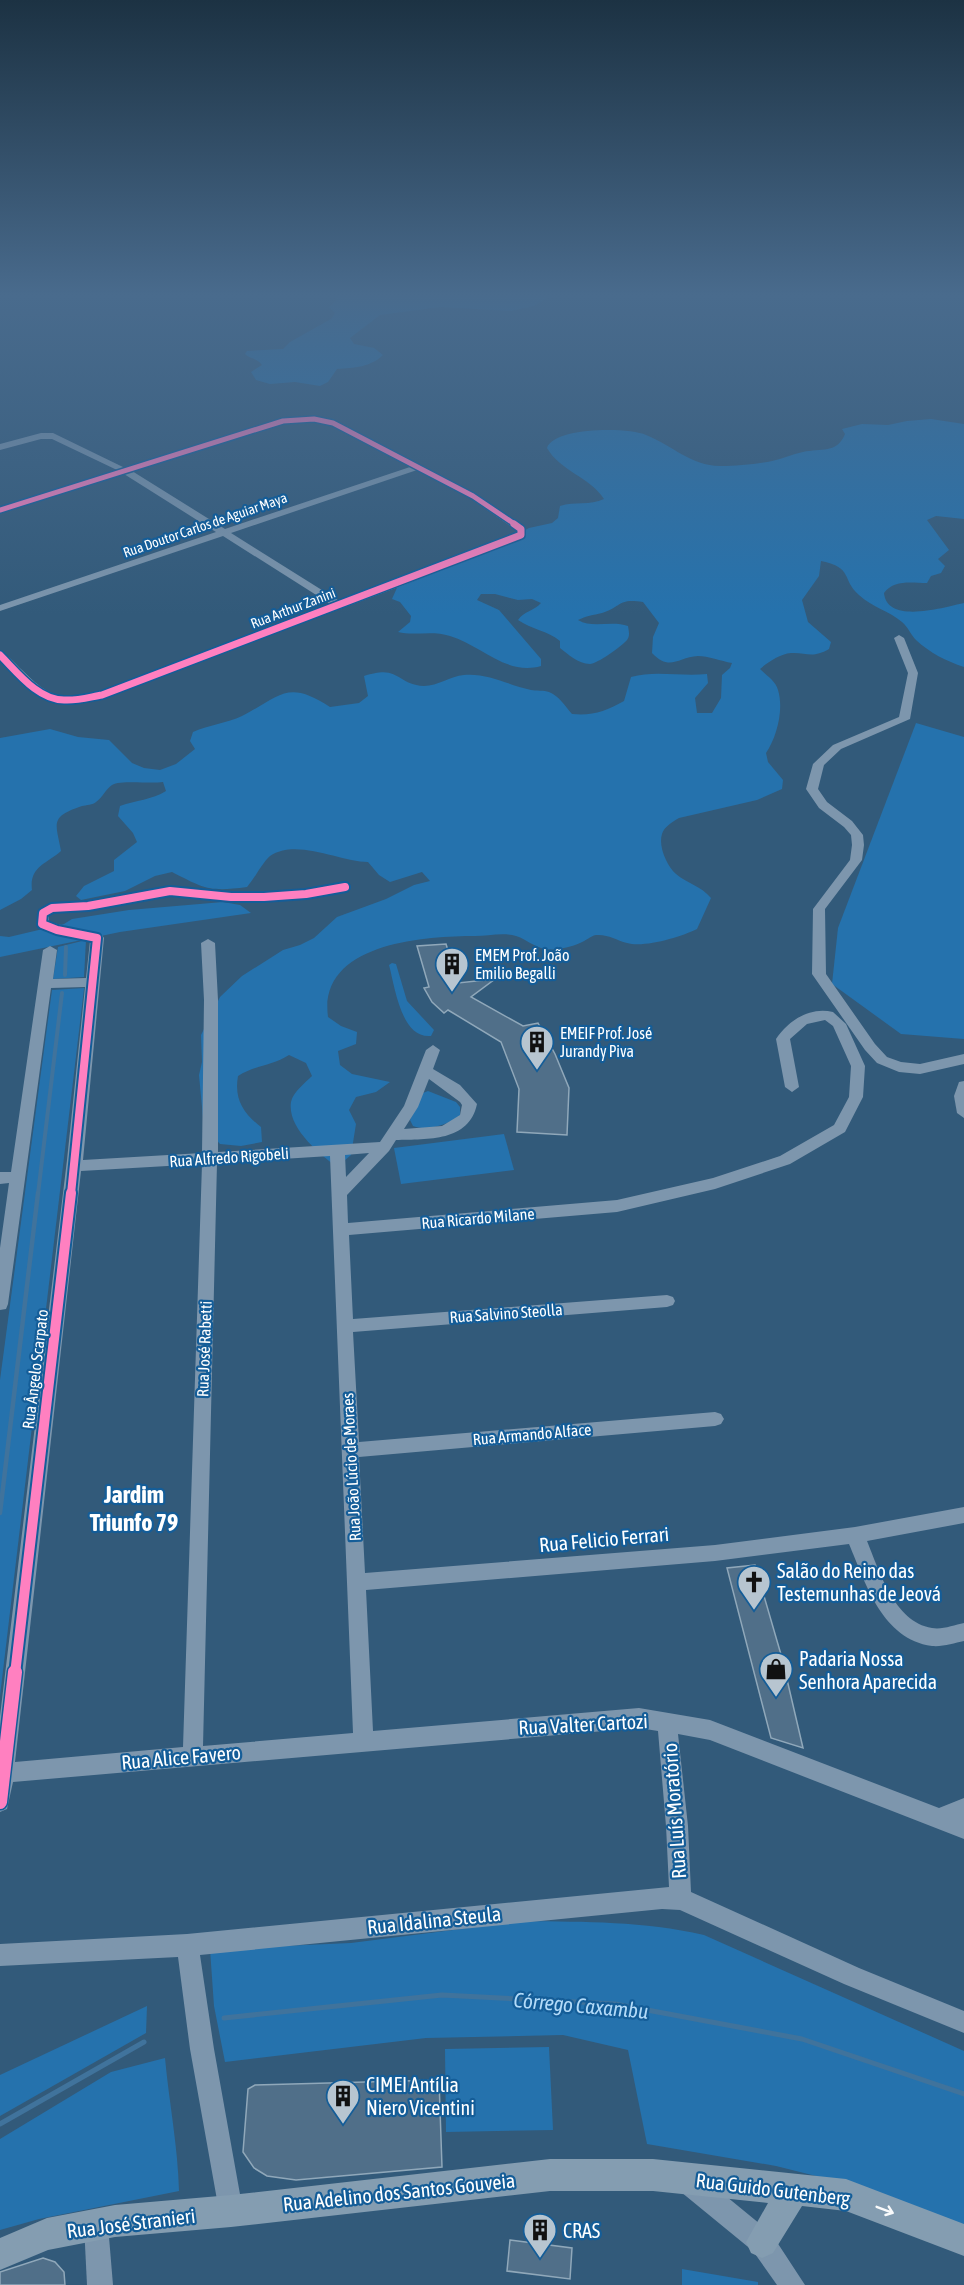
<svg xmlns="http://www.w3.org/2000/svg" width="964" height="2285" font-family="'Asap Condensed',sans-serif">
<rect width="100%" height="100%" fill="#325a7a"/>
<!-- green -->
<g fill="#2572ad">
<path d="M332,295H381L392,297L411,295H552L534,306L511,311L440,307L380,315L350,338L354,344L374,348L383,355C371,367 354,368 337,369L328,382L320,386L295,382L270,384L256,380L251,372L262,365C257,358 250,359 245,354L247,351L283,349L290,342L331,319L335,313L329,307L337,300Z"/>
<path d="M931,419L964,424V519L936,516L927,520L949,550L938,559L945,566L941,573L931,576L927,583C912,583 894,579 884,593C887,625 945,607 964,603V667C946,661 930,653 916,640C911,635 908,627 902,622C889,611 872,607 859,595C841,579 854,568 821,561L819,576L802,600L808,622L831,642L829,649C812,659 806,652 791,653C780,654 768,662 760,669C766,675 776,681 778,690C784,709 777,737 766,753L768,762L783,780L782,789L757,800L679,818C672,822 664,827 662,834C658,846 667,866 676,874C688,884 701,886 711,898L697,929C681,937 644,948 627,943C616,940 608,934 596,935C590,936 586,941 580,943C571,947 555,951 545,949C534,947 526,939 516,936C503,932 488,936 475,936C424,936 318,943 328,1017L341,1026L357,1032L356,1044L338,1051L340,1065L352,1074L390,1082L376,1092L356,1097L349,1110L356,1124L351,1155L337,1167C320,1154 287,1128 291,1102C293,1092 305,1083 312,1076L306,1063L289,1055C272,1066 255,1065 238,1076C234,1099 243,1113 261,1127L262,1142L241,1146L220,1144L209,1132L203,1118L199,1075L202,1062L201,1035L220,997L242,976L283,950L300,945L314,938L337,917L386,899L414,885L430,881L422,872L390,882L379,875L368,862C340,862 297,838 270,856C262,863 255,878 247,887C210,892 205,889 172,872L155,876L125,891L81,900L76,896L84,886L114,871V860L137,842L133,833L118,816L120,806C136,800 152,800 166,791L163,782C150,784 121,780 112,785C106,789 102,798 96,802C93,805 86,805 82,806C49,817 56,823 61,851C46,864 29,867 32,890L21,899L0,910V738L50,729L78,737L109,740L132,763L144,768L160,770L176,764L195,749L190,741L193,732C209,725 227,723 242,716C281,696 287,679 330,707L359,703L368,696L364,676C400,664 395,684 424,686C438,686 450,676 464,675C488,673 508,685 531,690C536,691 544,690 549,692C559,696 565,706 572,714C593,716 606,711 624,701L631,677C656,670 681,677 707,674L708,683L695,698L697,713H712L721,698L722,675L730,668L732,663C721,661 708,656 698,656C678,657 670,672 652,653L653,637L659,623L643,602C617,598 622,607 602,613C593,615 586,616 578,620C593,629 611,620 628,626C629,632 630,636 627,640C622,646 597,664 590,664C578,664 568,654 560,648V641C548,631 531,629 518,620C524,611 534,611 541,603L532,599L518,600L495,594H481L477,600L499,610L541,659V666C506,676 481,645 450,636C433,630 414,636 398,632L410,622L411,616L400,602L392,599L400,581L455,559L481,554L529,528L552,523L558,518L560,506C575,501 590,506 604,499C590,477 560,471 547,448C554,427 628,427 646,435C672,445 692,467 722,466C735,466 759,464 772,461C783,459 792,454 803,452C821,448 837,454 845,434L842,429L862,424L888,425L907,421Z"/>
<path d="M916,723L964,737V1039L901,1034L832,984L838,928Z"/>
<path d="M223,902L240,905L251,913L120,932L0,957V936L9,937L64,924L72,919L129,910Z"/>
<path d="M86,940L84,977L53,979L58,947Z"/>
<path d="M392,963L396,964L407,1001L434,1030L431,1036C401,1039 395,987 389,965Z"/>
<path d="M84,988V989L0,1696V1380L52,990Z"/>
<path d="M428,1091L456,1102L460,1107V1116C448,1124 428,1132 413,1126L410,1120L423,1093Z"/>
<path d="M504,1134L514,1170L401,1184L394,1148Z"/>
<path d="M524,1921C586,1922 643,1921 704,1935L964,2051V2225L856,2186L776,2166L647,2144L628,2050L563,2035L426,2038L225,2062L214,2006L210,1949L351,1943Z"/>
<path d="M147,2006L146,2033L0,2116V2075Z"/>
<path d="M549,2047L553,2130L446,2132L445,2049Z"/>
<path d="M165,2058C169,2102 178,2147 179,2191L39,2219L0,2230V2139L111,2072Z"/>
<path d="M682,2269L758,2282V2285H682Z"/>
</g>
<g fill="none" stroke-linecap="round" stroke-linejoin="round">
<!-- stream-far2 -->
<g stroke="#40739c" stroke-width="4">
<path d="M65,975L66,947"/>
<path d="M38,1194L62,993"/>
</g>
<!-- stream-far1 -->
<path stroke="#40739c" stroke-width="4.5" d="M0,1513L38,1193"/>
<!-- stream -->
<g stroke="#40739c" stroke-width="5">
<path d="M224,2018L442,1995L615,2004L802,2039L964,2094"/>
<path d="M0,2124L144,2042"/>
</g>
</g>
<!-- building -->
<g fill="#506f89" stroke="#90a8ba" stroke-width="1.5">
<path d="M446,944L458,983L495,979L471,997L523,1026L538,1023L555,1054L569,1088L567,1135L517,1132L519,1089L501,1042L448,1010L444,1013L432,1002L424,988L429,987L417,946Z"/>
<path d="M755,1565L782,1658L803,1748L771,1738L727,1568Z"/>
<path d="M439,2080L442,2167L296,2180L267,2176L254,2168L243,2152L248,2089L255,2085Z"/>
<path d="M510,2240L572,2248L570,2279L507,2271Z"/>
<path d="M43,2258L55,2262L64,2272L65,2285H0V2272Z"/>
</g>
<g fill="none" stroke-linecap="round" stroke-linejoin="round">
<!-- street -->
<g fill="#7d96ad" fill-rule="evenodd">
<path d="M314,416L336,421L476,494L524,527L526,535L401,586L102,698C44,708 41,701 0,661V652C9,655 15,664 22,670C52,700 60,699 100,692L332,605L223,536L0,611V605L216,532L124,474L0,513V507L117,470L52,439H41L0,450V444L41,433H53L125,468L280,419ZM314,422L330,425L410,467L225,529L132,471L284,424ZM417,470L470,498L516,530V534L341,602L231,533Z"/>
<path d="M899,635L904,638L918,673L910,719L841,749L824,765L818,789L827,802L852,821L863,835L864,845L862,860L825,909L826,974L875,1044L887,1057L901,1062L920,1064L964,1054V1064L920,1074L899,1072L877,1063L865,1050L812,974L813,909L850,860L852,845L851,835L844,827L819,808L806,789L813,764L833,745L899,717L908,673L894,638Z"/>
<path d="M345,883L349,884L351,887L349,890L306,898L264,901H231L170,895L88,910L55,912L49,915V922L102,935L104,938L83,1160L202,1153L204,1000L201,943L208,939L215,943L218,1000V1152L380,1142L404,1106L426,1050L433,1045L440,1050L433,1069L460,1085L477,1104C469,1142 428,1139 396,1140L389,1151L347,1195L348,1223L617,1200L713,1178L780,1156L834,1125L849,1097L851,1066L833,1026L825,1020L807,1024L790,1039L799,1087L792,1092L785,1087L776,1039C788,1021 810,1006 833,1012L846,1024L865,1066L863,1097L845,1132L790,1164L715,1189L617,1212L349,1235L353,1319L667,1295L673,1297L675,1301L673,1305L667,1307L353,1332L359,1442L715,1412L721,1414L724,1419L721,1424L715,1426L359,1457L365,1573L715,1545L855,1527L964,1507V1523L867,1541C879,1570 894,1622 932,1628C942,1630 954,1625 964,1623V1641C954,1643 943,1647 932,1646C882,1639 866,1584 849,1544L715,1561L366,1590L373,1731L639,1708L710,1720L939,1808L964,1798V1839L710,1740L678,1734L688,1826L691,1892L859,1968L964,2011V2033L844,1984L680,1910L662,1909L200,1955L214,2049L243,2211L240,2220L231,2223L222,2220L219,2211L190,2049L178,1957L0,1966V1944L187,1934L669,1887L666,1826L658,1731L639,1728L13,1782L7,1809L0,1812V1716L67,1160L85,987L51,988L8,1304L6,1309L0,1310V1248L9,1183L0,1184V1172H11L43,950L50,946L57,950L53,979L86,978L90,941L52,933L37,927V913L52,904L88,902L170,887L231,893H264L306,890ZM429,1079L460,1102L462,1105L460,1115L442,1126L404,1129L418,1107ZM369,1153L346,1177L345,1155ZM330,1156L353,1733L203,1746L217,1163ZM202,1164L183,1747L15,1762L81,1171Z"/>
<path d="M964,1081V1118L957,1113L954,1096L959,1082Z"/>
<path d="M690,2171L699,2174L771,2233L805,2285H777L753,2251L681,2192L678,2183L681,2174Z"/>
<path d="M96,2213L105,2216L108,2225L113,2285H87L84,2225L87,2216Z"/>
</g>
<!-- secondary -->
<path fill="#849db1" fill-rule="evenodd" d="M550,2159H653L846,2179L964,2224V2256L846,2211L802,2206L773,2253L762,2258L751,2253L746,2242L768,2203L653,2191H550L231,2227L115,2237L48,2250L0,2270V2238L47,2218L115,2205L231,2195Z"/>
<!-- cycleway-far4 casing -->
<g stroke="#145d98" stroke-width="8">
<path id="cycleway-far4" d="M0,510L283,421L314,419L333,423L473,496L516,525"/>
</g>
<!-- cycleway-far3 casing -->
<g stroke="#145d98" stroke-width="10">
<path id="cycleway-far3" d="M0,655C17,672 38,700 64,700C77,701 90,697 102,695L521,535V529L514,524"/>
</g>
<!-- cycleway-far2 casing -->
<g stroke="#145d98" stroke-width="12">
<path id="cycleway-far2" d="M71,1194L97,938L57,930L42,924L43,913L52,908L88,906L170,891L231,897H264L306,894L345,887"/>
</g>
<!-- cycleway-far1 casing -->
<g stroke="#145d98" stroke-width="14">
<path id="cycleway-far1" d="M15,1674L71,1193"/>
</g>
<!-- cycleway casing -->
<g stroke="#145d98" stroke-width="17">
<path id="cycleway" d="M0,1802L15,1672"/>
</g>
<!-- cycleway-far4 -->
<use href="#cycleway-far4" stroke="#ff80c0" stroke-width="5"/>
<!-- cycleway-far3 -->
<use href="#cycleway-far3" stroke="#ff80c0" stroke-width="7"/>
<!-- cycleway-far2 -->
<use href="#cycleway-far2" stroke="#ff80c0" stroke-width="8"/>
<!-- cycleway-far1 -->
<use href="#cycleway-far1" stroke="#ff80c0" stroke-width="10"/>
<!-- cycleway -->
<use href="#cycleway" stroke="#ff80c0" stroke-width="14"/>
</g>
<!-- one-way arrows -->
<defs><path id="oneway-shaft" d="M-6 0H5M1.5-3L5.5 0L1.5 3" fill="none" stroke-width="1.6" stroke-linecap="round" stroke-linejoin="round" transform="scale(1.5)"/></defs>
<use stroke="#f9fafb" href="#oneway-shaft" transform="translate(885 2210) rotate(21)"/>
<!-- sky -->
<linearGradient id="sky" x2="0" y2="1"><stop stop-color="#1c3243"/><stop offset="0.48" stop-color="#496b8d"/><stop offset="1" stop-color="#496b8d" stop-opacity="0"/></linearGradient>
<rect width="964" height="615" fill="url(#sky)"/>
<!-- icons -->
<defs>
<g id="building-pin" transform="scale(1.725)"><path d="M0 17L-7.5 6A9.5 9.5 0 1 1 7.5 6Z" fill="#b7c5d0" stroke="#145d98"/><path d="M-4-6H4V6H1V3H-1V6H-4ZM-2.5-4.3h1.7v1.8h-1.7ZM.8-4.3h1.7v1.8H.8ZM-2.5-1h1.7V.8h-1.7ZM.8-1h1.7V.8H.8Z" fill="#111"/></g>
<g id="church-pin" transform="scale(1.725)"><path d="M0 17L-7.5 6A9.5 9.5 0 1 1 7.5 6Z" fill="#b7c5d0" stroke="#145d98"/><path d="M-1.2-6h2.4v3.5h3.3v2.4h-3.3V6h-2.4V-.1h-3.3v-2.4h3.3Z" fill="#111"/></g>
<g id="shop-pin" transform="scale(1.725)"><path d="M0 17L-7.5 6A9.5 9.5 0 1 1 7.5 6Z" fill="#b7c5d0" stroke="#145d98"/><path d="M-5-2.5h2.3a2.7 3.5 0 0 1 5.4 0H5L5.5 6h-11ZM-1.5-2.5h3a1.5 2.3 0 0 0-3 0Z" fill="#111"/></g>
</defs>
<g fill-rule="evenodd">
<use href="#building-pin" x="452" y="964"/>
<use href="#building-pin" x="537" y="1042"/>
<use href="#church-pin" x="754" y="1582"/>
<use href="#shop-pin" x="776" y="1669"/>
<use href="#building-pin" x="343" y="2096"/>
<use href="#building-pin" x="540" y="2230"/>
</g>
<g text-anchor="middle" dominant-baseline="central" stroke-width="4.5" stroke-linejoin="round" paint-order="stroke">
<!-- far-street labels -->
<g font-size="14" fill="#fff" stroke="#145d98">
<text transform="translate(205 525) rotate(-19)">Rua Doutor Carlos de Aguiar Maya</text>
<text transform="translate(293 608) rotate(-21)">Rua Arthur Zanini</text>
</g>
<!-- poi labels -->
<g font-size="16" fill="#fff" stroke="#145d98" text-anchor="start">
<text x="475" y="955">EMEM Prof. João<tspan x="475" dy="18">Emilio Begalli</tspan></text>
<text x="560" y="1033">EMEIF Prof. José<tspan x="560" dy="18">Jurandy Piva</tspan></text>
</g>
<!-- street labels -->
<g font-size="16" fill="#fff" stroke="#145d98">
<text transform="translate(229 1157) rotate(-4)">Rua Alfredo Rigobeli</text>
<text transform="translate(478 1218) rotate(-5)">Rua Ricardo Milane</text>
<text transform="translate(506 1313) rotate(-4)">Rua Salvino Steolla</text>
<text transform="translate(204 1349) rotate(-88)">Rua José Rabetti</text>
<text transform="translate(35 1369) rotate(-83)">Rua Ângelo Scarpato</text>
<text transform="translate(532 1434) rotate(-5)">Rua Armando Alface</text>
<text transform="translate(351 1467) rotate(-93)">Rua João Lúcio de Moraes</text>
</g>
<!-- near-street labels -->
<g font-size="20" fill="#fff" stroke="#145d98">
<text transform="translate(604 1539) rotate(-5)">Rua Felicio Ferrari</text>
<text transform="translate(583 1724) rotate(-3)">Rua Valter Cartozi</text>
<text transform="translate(181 1757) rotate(-5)">Rua Alice Favero</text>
<text transform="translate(674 1811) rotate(-94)">Rua Luís Moratório</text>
<text transform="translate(434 1920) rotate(-6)">Rua Idalina Steula</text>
<text transform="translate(773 2189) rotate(7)">Rua Guido Gutenberg</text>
<text transform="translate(399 2192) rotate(-6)">Rua Adelino dos Santos Gouveia</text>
<text transform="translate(131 2223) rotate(-7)">Rua José Stranieri</text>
</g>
<!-- near-poi labels -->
<g font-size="20" fill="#fff" stroke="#145d98" text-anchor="start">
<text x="777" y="1570">Salão do Reino das<tspan x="777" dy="23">Testemunhas de Jeová</tspan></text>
<text x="799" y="1658">Padaria Nossa<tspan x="799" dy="23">Senhora Aparecida</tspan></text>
<text x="366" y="2084">CIMEI Antília<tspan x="366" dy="23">Niero Vicentini</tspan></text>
<text x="563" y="2230">CRAS</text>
</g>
<!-- near-water labels -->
<g font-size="21" font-style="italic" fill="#b3dbf9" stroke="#145d98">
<text transform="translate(581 2005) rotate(5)">Córrego Caxambu</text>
</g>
<!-- near-quarter labels -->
<g font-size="24" font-weight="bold" fill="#fff" stroke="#145d98">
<text x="134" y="1494">Jardim<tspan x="134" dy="28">Triunfo 79</tspan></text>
</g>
</g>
</svg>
